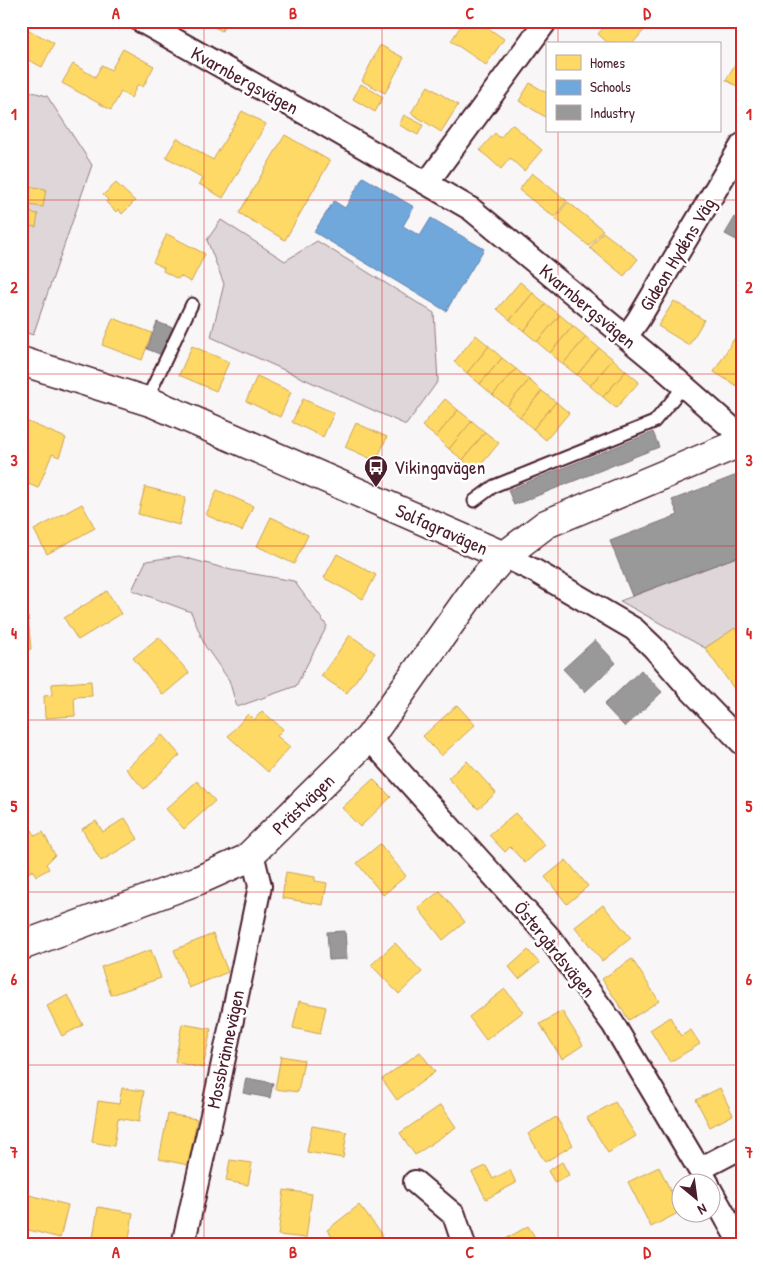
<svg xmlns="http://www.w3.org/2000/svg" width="763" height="1266" font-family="'Patrick Hand',sans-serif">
<rect width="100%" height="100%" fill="#f8f6f7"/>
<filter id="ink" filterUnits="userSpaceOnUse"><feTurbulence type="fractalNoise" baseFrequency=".02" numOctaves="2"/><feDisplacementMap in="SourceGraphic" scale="10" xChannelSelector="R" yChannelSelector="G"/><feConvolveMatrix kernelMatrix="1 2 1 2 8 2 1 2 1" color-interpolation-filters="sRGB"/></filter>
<g filter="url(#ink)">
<!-- green -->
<g fill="#ded6d9" stroke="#947a82">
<path d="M21,89L47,96L92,165L33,335L21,331Z"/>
<path d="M221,220L285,261L317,241L434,313L438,381L406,425L211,337L224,284L207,240Z"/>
<path d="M742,555V639L735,629L705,648L620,601Z"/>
<path d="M179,556L231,570L294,581L327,626L296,686L237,707L229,680L205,646L191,612L132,590L146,561Z"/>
</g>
<!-- homes -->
<g fill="#ffd966" stroke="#c9a154">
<path d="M203,21H227L222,31Z"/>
<path d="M464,21H478L504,39L486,65L451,41Z"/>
<path d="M609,21H652L632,44H609L598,34Z"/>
<path d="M21,26L54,43L42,67L21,56Z"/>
<path d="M380,45L404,58L385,93L362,81Z"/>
<path d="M123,49L154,66L143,87L138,84L131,98L121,92L111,110L62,83L73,64L95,77L102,65L111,70Z"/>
<path d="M742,52V89L726,80Z"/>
<path d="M530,83L547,93V118L519,101Z"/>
<path d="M361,84L383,97L375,112L353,99Z"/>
<path d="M428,86L458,105L441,132L411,113Z"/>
<path d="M242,111L266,124L223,198L199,184L203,178L166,157L177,138L213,160Z"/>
<path d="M404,115L423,125L418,135L399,125Z"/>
<path d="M512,124L542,150L524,171L510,158L501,169L480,150L495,133L500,138Z"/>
<path d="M285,135L330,161L285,240L239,213Z"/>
<path d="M532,173L567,201L554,217L519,190Z"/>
<path d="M116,183L135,201L122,214L118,209L116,212L106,202L108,200L103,195Z"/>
<path d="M21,185L46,189L43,207L21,204Z"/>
<path d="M568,202L603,230L589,246L555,218Z"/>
<path d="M25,212L38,214L36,227L23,225Z"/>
<path d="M603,232L638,259L624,276L590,248Z"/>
<path d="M167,234L205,254L191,282L180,276L178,279L163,271L164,268L153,262Z"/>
<path d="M520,282L533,293L510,320L497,309Z"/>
<path d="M533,293L546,304L524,331L510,320Z"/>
<path d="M674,301L704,320L689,345L658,326Z"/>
<path d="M546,304L560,315L537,342L524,331Z"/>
<path d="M560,315L573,326L550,353L537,342Z"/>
<path d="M113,318L152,333L142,360L102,345Z"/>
<path d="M573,326L586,337L563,364L550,353Z"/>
<path d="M476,335L489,346L467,373L454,362Z"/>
<path d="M586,337L599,348L577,375L563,364Z"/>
<path d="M734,339L742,343V377L737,386L714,372Z"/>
<path d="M192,346L229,362L216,391L179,375Z"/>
<path d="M489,346L502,358L480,384L467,373Z"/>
<path d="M599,348L613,359L590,386L577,375Z"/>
<path d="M502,358L516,369L493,395L480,384Z"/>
<path d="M613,359L626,371L603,397L590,386Z"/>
<path d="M516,369L529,380L507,406L493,395Z"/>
<path d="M626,371L639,382L616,408L603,397Z"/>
<path d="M257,376L291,392L280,417L246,401Z"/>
<path d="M529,380L542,391L520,417L507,406Z"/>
<path d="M542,391L556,402L533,429L520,417Z"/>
<path d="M303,399L334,413L323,437L292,422Z"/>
<path d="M445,399L458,410L436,437L422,426Z"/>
<path d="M556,402L569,413L546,440L533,429Z"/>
<path d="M458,410L472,421L449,449L436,437Z"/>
<path d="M21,419L66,438L59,457L52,454L38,488L21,481V472L25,463L21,461Z"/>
<path d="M472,421L485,432L463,460L449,449Z"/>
<path d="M356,423L387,437L376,461L345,447Z"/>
<path d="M485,432L499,443L476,471L463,460Z"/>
<path d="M145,487L186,497L179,525L138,514Z"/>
<path d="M217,490L253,506L242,531L206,515Z"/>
<path d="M82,504L95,528L47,554L34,530Z"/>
<path d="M271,517L308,535L294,564L257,546Z"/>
<path d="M337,554L376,575L363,599L324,578Z"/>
<path d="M107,591L121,614L78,640L64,618Z"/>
<path d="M28,617L31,649L21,650V618Z"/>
<path d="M735,628L742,639V700L705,648Z"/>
<path d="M350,635L375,653L347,693L321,676Z"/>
<path d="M159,637L189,673L163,695L133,658Z"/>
<path d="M91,681L92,696L74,697L75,716L45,718L44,696L52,695V684Z"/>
<path d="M457,705L475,725L441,756L423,736Z"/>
<path d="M262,711L283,729L277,736L290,747L268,772L228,736L248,714L254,720Z"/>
<path d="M162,735L180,755L144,789L126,769Z"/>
<path d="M467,761L496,793L478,809L448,778Z"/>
<path d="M373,779L391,797L360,827L342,808Z"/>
<path d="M197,781L215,801L184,829L166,809Z"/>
<path d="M515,813L545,845L525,863L510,847L505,852L489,835Z"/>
<path d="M125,818L138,839L101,861L82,829L96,821L103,832Z"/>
<path d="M32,830L35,836L43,832L55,855L46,864L49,869L36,876L33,870L25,875L21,868V836Z"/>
<path d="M380,844L406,876L383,895L357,863Z"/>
<path d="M566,860L588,886L567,904L545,877Z"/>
<path d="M286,872L315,877V881L327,883L323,905L282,898Z"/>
<path d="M440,891L465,922L443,940L418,908Z"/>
<path d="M603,905L631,938L602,961L575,927Z"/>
<path d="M213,934L228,972L189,988L174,950Z"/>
<path d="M395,943L422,972L399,994L371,965Z"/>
<path d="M151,950L161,978L111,995L101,967Z"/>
<path d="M528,950L539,963L519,979L509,967Z"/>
<path d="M632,959L659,1001L629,1020L602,979Z"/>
<path d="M505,989L523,1012L486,1040L469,1017Z"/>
<path d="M68,995L83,1025L62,1036L47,1006Z"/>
<path d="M299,1001L326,1007L320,1034L293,1028Z"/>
<path d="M562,1011L583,1045L562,1059L540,1024Z"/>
<path d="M670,1017L681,1036L691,1030L700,1044L670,1062L650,1030Z"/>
<path d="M182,1024L211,1029L203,1068L175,1062Z"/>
<path d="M420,1052L435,1072L397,1100L382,1079Z"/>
<path d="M281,1056L304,1060L298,1092L275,1089Z"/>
<path d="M122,1088L144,1091L139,1122L118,1118L114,1146L92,1142L98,1101L119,1104Z"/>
<path d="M720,1088L733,1115L710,1127L696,1100Z"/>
<path d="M615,1102L636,1136L608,1153L587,1118Z"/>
<path d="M441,1105L456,1127L415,1155L400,1133Z"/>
<path d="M168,1114L197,1119L188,1165L159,1159Z"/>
<path d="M556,1117L573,1145L545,1162L528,1134Z"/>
<path d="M312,1126L347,1132L343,1158L307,1152Z"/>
<path d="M230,1160L252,1163L248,1185L226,1181Z"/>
<path d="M562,1162L569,1175L555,1183L548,1171Z"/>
<path d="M486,1166L493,1179L510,1170L516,1183L486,1199L472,1172Z"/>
<path d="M659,1167L680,1210V1212L651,1227L628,1182Z"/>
<path d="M284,1190L312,1194L306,1238L278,1235Z"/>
<path d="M21,1193L68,1205L60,1238L21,1228Z"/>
<path d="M359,1205L383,1235L371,1245H338L327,1230Z"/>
<path d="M98,1207L133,1213L128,1245L92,1244Z"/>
<path d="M528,1226L540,1245H500L499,1243Z"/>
</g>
<!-- schools -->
<path fill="#6fa8dc" stroke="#647fa7" d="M363,177L414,207L403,226L420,236L431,218L484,249L446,311L314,232L334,201L345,208Z"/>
<!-- industry -->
<g fill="#999" stroke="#817478">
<path d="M735,217L742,221V243L725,234Z"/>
<path d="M157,322L173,328L162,355L147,349Z"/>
<path d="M653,432L659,447L514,505L508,490Z"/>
<path d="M742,473V555L632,596L610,541L678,515L672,500Z"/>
<path d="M595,640L616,663L585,692L563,669Z"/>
<path d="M641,670L662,692L625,727L604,705Z"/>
<path d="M345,931L347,959L329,960L327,932Z"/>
<path d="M246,1078L273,1083L270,1098L243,1093Z"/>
</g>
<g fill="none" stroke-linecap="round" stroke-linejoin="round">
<!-- service casing -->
<g stroke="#4a1f2b" stroke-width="15">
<g id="service">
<path d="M146,401L192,304"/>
<path d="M474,501L494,486L654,422L684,386"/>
</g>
</g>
<!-- minor casing -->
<g stroke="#4a1f2b" stroke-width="26">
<g id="minor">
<path d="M141,21L310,116L471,209L661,366L742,437"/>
<path d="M427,183L546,21"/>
<path d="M626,337L638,320L742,145"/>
<path d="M504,556L535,571L634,629L653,647L688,687L742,743"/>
<path d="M369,738L549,937L613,1024L708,1184"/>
<path d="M700,1169L742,1147"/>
<path d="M415,1182L454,1215L464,1245"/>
<path d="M710,1189L741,1245"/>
<path d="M183,1245L212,1115L260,886L252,853"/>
</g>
</g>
<!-- tertiary casing -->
<g stroke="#4a1f2b" stroke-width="31">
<g id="tertiary">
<path d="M21,361L153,403L504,556L546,524L742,442"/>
<path d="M21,946L199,880L246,859L369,738L475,589L504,556"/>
</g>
</g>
<!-- service -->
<use href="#service" stroke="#fff" stroke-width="11"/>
<!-- minor -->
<use href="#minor" stroke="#fff" stroke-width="22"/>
<!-- tertiary -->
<use href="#tertiary" stroke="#fff" stroke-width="28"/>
</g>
</g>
<!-- grid -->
<path fill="none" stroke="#d62828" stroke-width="1" stroke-opacity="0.55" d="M204,21V1245M382,21V1245M558,21V44M558,131V1245M21,200H742M21,374H742M21,546H742M21,720H742M21,892H742M21,1065H742"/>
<!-- icons -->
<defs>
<g id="bus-pin" transform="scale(1.25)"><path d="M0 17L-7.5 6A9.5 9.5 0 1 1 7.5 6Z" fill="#4a1f2b" stroke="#fff"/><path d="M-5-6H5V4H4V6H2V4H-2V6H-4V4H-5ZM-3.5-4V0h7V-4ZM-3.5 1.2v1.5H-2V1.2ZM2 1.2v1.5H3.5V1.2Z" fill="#fff"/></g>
</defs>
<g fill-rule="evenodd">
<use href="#bus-pin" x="376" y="467"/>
</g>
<g text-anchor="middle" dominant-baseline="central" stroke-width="5" stroke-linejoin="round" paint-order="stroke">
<!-- street labels -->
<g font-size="19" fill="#4a1f2b" stroke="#fff">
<text transform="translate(245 80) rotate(29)">Kvarnbergsvägen</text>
<text transform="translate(677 254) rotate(-59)">Gideon Hydéns Väg</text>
<text transform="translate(588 306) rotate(40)">Kvarnbergsvägen</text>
<text transform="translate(442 529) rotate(24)">Solfagravägen</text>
<text transform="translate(303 804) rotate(-44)">Prästvägen</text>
<text transform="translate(555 949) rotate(51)">Östergårdsvägen</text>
<text transform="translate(225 1049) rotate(-78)">Mossbrännevägen</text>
</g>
<!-- poi labels -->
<g font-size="19" fill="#4a1f2b" stroke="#fff" text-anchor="start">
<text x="394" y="467">Vikingavägen</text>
</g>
</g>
<!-- margin -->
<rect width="763" height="1266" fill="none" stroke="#fff" stroke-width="55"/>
<!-- legend -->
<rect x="546" y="42" width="175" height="90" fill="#ffffff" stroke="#b7a5aa"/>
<rect x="556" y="55" width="25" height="15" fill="#ffd966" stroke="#b7a5aa"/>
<text x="590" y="68" font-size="15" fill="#4a1f2b">Homes</text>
<rect x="556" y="80" width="25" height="15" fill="#6fa8dc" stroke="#b7a5aa"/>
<text x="590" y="92" font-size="15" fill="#4a1f2b">Schools</text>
<rect x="556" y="105" width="25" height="15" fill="#999999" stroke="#b7a5aa"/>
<text x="590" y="118" font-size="15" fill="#4a1f2b">Industry</text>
<!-- north arrow -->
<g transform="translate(696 1198) rotate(151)"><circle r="24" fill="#ffffff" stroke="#b7a5aa"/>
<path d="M0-4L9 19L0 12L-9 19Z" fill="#4a1f2b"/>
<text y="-8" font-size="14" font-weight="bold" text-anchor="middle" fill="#4a1f2b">N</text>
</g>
<rect x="28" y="28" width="708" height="1210" fill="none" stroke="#d62828" stroke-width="2"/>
<g font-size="16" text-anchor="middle" font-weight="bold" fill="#d62828">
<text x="116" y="19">A</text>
<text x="293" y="19">B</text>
<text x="470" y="19">C</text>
<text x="647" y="19">D</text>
<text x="14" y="120">1</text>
<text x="749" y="120">1</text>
<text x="14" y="293">2</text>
<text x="749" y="293">2</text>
<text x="14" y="466">3</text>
<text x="749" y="466">3</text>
<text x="14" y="639">4</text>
<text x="749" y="639">4</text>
<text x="14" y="812">5</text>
<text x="749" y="812">5</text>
<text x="14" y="985">6</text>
<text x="749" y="985">6</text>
<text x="14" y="1158">7</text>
<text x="749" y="1158">7</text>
<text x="116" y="1258">A</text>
<text x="293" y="1258">B</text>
<text x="470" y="1258">C</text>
<text x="647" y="1258">D</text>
</g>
</svg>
